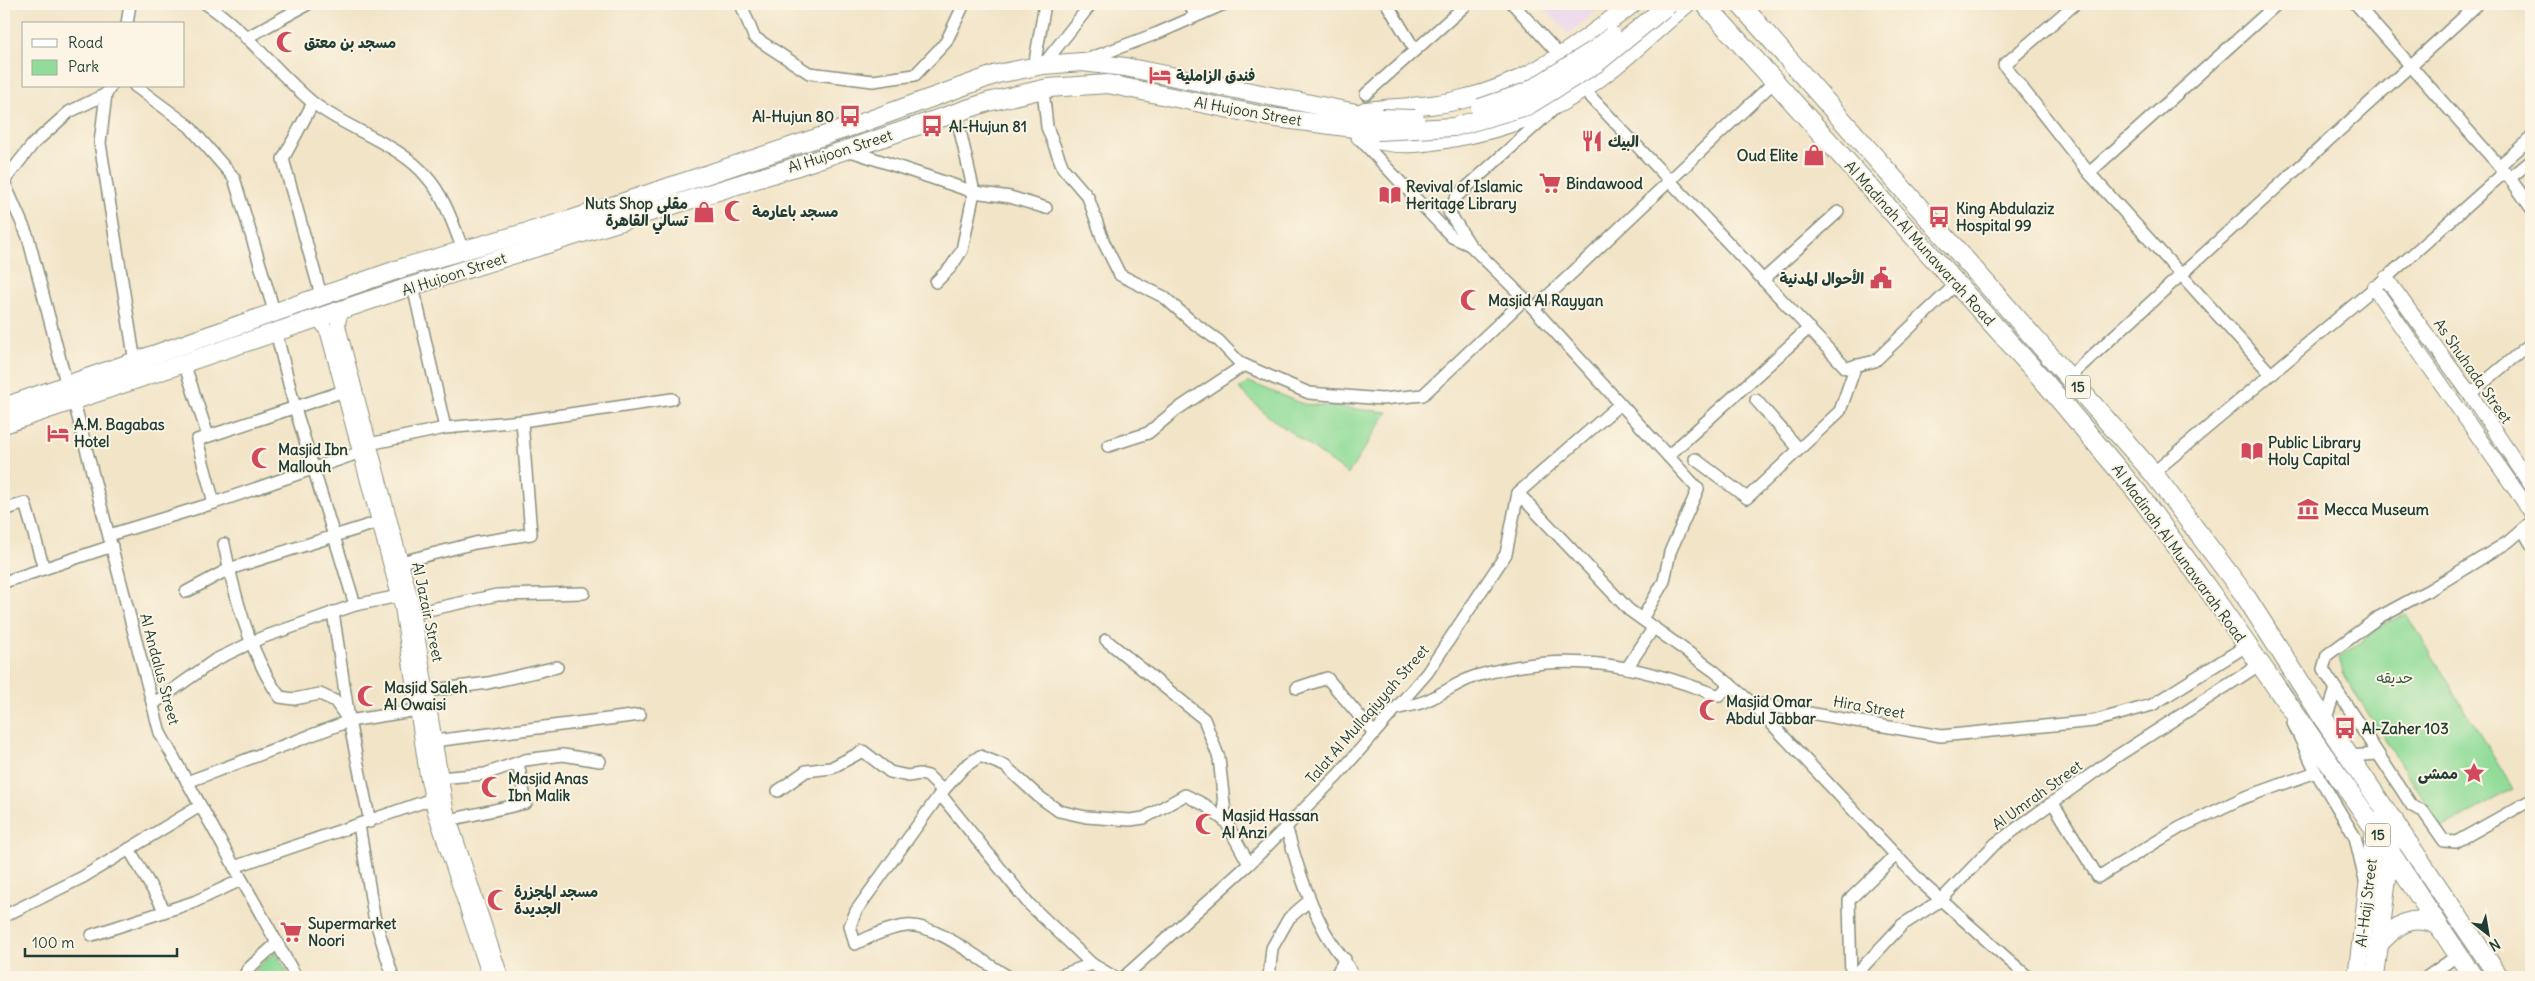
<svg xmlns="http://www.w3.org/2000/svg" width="2535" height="981" font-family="Delius,'Playpen Sans Arabic',sans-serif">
<rect width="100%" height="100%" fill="#fcf5e5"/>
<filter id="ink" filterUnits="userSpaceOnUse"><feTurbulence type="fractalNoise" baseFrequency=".02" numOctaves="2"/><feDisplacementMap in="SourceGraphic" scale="10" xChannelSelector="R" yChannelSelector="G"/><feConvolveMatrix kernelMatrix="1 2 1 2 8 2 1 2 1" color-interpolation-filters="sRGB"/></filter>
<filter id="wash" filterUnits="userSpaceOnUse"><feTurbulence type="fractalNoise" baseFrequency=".0096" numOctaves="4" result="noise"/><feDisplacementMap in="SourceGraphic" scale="20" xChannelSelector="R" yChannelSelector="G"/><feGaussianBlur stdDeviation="1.12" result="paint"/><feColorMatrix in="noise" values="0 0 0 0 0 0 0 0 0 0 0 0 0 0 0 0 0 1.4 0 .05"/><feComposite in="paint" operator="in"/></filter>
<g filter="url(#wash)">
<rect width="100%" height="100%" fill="#f2e4c7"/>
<!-- built -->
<path fill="#e9d2ed" d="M1540,4H1604L1569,34Z"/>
<!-- green -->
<g fill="#91dc99" stroke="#588c66">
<path d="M1249,382L1303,404L1388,412L1348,474L1267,415L1239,389Z"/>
<path d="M2407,614L2513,789L2442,828L2344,676L2339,657L2388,622Z"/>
<path d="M275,952L290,977H251L254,971Z"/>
</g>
</g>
<g filter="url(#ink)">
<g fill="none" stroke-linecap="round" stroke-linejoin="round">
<!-- minor casing -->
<g stroke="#88907e" stroke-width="14">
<g id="minor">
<path d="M206,4C246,30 275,71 312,102C344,128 400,144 426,176C445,197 453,224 463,250"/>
<path d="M741,4L754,37L809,73L873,81L915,75L946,42L964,4"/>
<path d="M1190,4L1195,16"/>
<path d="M1387,4L1415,50"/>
<path d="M1513,4L1564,60"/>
<path d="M2075,4L2004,65L2089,173L2271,374"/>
<path d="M2356,4L2510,178L2531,208"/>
<path d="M127,24L130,4"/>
<path d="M246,38L308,4"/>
<path d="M1086,60L1158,33L1224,4"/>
<path d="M1043,65L1091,4"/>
<path d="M1034,67L1045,4"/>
<path d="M1583,81L1591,97L1846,368L1875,361L1956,284"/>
<path d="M111,86L106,94L100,143L135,362"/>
<path d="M135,86L189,126L234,178L274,311"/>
<path d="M1043,89L1047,127L1063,168L1088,197L1104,243L1120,275L1164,297L1191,321L1219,341L1240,363L1269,376L1309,393L1382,399L1423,395L1525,299"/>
<path d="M1366,94L1467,4"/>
<path d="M313,103L283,159L321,295"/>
<path d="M1554,109L1457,196L1449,212L1470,245L1525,299L1698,489L1670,552L1664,581L1642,619"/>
<path d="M1357,136L1452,237L1470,245"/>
<path d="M848,150L974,192L1010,197L1046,208"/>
<path d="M2499,166L2531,138"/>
<path d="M2089,173L2277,4"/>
<path d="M2510,178L2531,161"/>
<path d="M4,181L33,144L69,112L106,94"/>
<path d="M4,182L28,237L67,386"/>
<path d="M4,211L10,197"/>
<path d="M1763,280L1838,212"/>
<path d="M936,282L951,267L962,250L974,192L956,113"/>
<path d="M413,286L445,428"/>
<path d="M1534,309L1775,81"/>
<path d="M276,332L295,408L355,605"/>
<path d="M184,363L208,436"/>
<path d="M2069,377L2478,4"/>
<path d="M2470,394L2531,343"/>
<path d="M1756,400L1799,449"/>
<path d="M74,402L160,733L296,977"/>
<path d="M369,444L445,428L522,421L672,399"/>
<path d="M1108,446L1148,433L1176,410L1244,365"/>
<path d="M1668,456L1809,328"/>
<path d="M1695,459L1747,498L1840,411L1856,365"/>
<path d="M2153,473L2386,278L2505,172"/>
<path d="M1518,493L1629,610L1714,671L1752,703L1941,736L2094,721L2152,705L2246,646"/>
<path d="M214,503L197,440L344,391"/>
<path d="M4,510L25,503L44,569"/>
<path d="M2531,522L2508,542L2431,589L2379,617L2327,655L2323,669L2412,806L2423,811L2444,841L2456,842L2531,800"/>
<path d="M2523,530L2531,544"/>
<path d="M109,535L214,503L367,450"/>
<path d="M224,544C234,594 250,656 280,697L294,699L320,694L335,701L349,721L370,822"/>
<path d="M401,562L475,543L531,534L522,421"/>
<path d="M4,582L112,546"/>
<path d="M186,592L229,569L379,522"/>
<path d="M333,612L349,719"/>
<path d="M414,613L497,595L584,593"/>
<path d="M1106,640L1204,719L1219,758L1226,822"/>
<path d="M1627,668L1654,627"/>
<path d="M1297,688L1327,678L1374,733"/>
<path d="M427,691L488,683L557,667"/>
<path d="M1752,703L1923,884L2028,977"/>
<path d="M153,704L215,660L261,638L355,605L399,596"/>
<path d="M1395,709C1406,706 1418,705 1428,700C1444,693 1460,681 1476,676C1565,650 1634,663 1719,696L1730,684"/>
<path d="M2325,721L2336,689"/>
<path d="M2293,723L2316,772L2355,837L2365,880"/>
<path d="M434,741L640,715"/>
<path d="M2349,756L2378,754"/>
<path d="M439,778L485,774L525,760L563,755L600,761"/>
<path d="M187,782L349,721L418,710"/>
<path d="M778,791L806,771L831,768L863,751L890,772L908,776L920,774L928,776L943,791"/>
<path d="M940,794L1029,904L1092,964"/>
<path d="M2053,803L2098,877L2181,827L2243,798L2316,772"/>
<path d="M449,820L526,803L518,763"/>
<path d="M359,825L374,916L393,977"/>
<path d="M1286,826C1296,862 1306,895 1323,928C1332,946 1345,959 1354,977"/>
<path d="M129,849L165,911"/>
<path d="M234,867L432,799"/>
<path d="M4,916L83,877L200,806"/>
<path d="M92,935L194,902L241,880"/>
<path d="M244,977L248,969L276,944"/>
<path d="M1009,977C983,963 935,922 906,926C888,928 871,936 855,944L850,926L856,911L940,794L964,767L980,756L1005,766L1038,796L1059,811L1086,817L1130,820L1144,818L1185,795L1205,805L1226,822L1249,864"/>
<path d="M1056,977L1092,964L1114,977"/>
<path d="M1124,977L1249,864L1337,776L1427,673L1506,554L1518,493L1620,404"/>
<path d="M1269,977L1272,948L1289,918L1310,900"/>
<path d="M1335,977L1345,959"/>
<path d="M1851,977L1849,900L1896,855"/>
<path d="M1856,977L1860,970L1902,925L1941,900L1995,844L2114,758L2259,665"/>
<path d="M2427,977L2458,955"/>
</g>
</g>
<!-- tertiary casing -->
<g stroke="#88907e" stroke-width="16">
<g id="tertiary">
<path d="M2386,278L2470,394L2531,485"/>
<path d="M2374,288L2531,512"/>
<path d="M341,311L338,323L339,330L412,604L446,809L501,977"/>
<path d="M319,318L328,333L402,607L427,775L435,812L490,977"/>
</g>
</g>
<!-- primary casing -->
<g stroke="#88907e" stroke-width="20">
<g id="primary">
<path d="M1365,111C1397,107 1436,107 1467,98C1532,82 1580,44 1632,4"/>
<path d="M1360,136C1398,147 1420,144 1457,137C1493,130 1529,119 1561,102C1607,78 1646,37 1686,4"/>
<path d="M4,407L405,267L570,220L856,125L997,74L1043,65L1082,62L1125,67L1381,118"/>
<path d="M4,424L409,287L795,167L988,102L1048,88L1108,84L1269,117L1377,131"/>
<path d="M2379,944C2398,924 2410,914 2438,925"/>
<path d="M2357,977L2376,822"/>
<path d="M2375,977L2394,820"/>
</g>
</g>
<!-- trunk casing -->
<g stroke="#88907e" stroke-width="21">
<g id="trunk">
<path d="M1705,4L2043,380L2137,492L2205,585L2362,810L2473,977"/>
<path d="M1740,4L2153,473L2244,594L2325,721L2499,977"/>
</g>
</g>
<!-- minor -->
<use href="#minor" stroke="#fff" stroke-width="11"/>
<!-- tertiary -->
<use href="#tertiary" stroke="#fff" stroke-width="14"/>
<!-- primary -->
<use href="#primary" stroke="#fff" stroke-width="18"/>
<!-- trunk -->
<use href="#trunk" stroke="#fff" stroke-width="19"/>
<!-- primary-bridge casing -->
<g stroke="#88907e" stroke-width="20" stroke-linecap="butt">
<g id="primary-bridge">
<path d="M1480,108L1527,92L1596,49L1612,36"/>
<path d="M1381,118L1415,119"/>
<path d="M1377,131L1454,127L1527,106L1597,63L1669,4"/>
</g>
</g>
<!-- primary-bridge -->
<use href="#primary-bridge" stroke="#fff" stroke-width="18"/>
</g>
</g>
<!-- icons -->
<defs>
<g id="mosque-bare" transform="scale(1.725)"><path d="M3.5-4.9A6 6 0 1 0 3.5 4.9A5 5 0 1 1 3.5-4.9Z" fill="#d1495b" stroke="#fcf5e5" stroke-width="2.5" paint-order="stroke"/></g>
<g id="hotel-bare" transform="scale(1.725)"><path d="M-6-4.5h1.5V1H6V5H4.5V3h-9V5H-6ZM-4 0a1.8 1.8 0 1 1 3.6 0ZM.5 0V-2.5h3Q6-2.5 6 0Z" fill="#d1495b" stroke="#fcf5e5" stroke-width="2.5" paint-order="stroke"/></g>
<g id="bus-bare" transform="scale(1.725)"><path d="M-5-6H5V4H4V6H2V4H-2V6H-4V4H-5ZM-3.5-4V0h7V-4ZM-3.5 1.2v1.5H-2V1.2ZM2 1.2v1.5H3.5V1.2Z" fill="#d1495b" stroke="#fcf5e5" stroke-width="2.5" paint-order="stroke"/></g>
<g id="restaurant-bare" transform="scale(1.725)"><path d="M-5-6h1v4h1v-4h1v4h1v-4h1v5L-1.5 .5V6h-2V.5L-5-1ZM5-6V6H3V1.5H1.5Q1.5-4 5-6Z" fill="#d1495b" stroke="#fcf5e5" stroke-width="2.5" paint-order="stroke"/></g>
<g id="shop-bare" transform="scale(1.725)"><path d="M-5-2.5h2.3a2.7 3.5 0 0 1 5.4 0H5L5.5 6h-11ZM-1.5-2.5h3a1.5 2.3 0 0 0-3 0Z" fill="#d1495b" stroke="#fcf5e5" stroke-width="2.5" paint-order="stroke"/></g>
<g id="supermarket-bare" transform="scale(1.725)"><path d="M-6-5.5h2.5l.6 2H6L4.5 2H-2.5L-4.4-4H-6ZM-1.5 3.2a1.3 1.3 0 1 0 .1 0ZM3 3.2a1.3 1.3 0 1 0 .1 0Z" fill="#d1495b" stroke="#fcf5e5" stroke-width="2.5" paint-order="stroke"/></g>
<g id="library-bare" transform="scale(1.725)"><path d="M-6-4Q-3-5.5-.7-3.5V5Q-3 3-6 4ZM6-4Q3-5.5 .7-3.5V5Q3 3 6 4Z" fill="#d1495b" stroke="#fcf5e5" stroke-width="2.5" paint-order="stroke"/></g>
<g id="civic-bare" transform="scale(1.725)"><path d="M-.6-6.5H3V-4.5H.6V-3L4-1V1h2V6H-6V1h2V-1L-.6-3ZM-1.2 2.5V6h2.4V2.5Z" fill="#d1495b" stroke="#fcf5e5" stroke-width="2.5" paint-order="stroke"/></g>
<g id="museum-bare" transform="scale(1.725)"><path d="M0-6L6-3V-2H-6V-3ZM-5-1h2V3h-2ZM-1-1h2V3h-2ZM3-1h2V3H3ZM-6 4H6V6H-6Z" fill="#d1495b" stroke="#fcf5e5" stroke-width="2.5" paint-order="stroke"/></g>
<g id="sight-bare" transform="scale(1.725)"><path d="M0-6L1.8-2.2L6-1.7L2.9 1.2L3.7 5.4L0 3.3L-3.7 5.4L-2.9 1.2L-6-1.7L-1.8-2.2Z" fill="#d1495b" stroke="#fcf5e5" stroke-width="2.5" paint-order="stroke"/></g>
</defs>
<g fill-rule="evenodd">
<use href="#mosque-bare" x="287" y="42"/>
<use href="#hotel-bare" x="1160" y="75"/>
<use href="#bus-bare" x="850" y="116"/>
<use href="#bus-bare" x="932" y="126"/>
<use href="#restaurant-bare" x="1592" y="141"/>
<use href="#shop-bare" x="1814" y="155"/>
<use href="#supermarket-bare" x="1550" y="183"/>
<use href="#library-bare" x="1390" y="195"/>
<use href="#mosque-bare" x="735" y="211"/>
<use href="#shop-bare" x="704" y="212"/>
<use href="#bus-bare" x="1939" y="217"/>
<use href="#civic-bare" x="1881" y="278"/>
<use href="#mosque-bare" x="1471" y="300"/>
<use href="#hotel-bare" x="58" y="433"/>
<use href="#library-bare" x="2252" y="451"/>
<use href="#mosque-bare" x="262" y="458"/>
<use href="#museum-bare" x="2308" y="509"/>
<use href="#mosque-bare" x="368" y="696"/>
<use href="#mosque-bare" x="1710" y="710"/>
<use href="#bus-bare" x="2345" y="728"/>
<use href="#sight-bare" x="2474" y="773"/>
<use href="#mosque-bare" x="492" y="787"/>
<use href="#mosque-bare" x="1206" y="824"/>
<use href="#mosque-bare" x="498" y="900"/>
<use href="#supermarket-bare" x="291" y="932"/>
</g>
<g text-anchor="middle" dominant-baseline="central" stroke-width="4" stroke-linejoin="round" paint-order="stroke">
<!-- shield labels -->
<g fill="#fcf5e5" stroke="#617469" stroke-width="1">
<rect x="2065.5" y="375.5" width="25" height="23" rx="4"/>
<rect x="2365.5" y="823.5" width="25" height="23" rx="4"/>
</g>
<g font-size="14" font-weight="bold" fill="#1f3d34">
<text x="2078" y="387">15</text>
<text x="2378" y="835">15</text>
</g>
<!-- poi labels -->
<g font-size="15" font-weight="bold" fill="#1f3d34" stroke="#fcf5e5" text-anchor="start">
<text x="304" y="42">مسجد بن معتق</text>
<text x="1176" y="75">فندق الزاملية</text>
<text x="834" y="116" text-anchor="end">Al-Hujun 80</text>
<text x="949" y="126">Al-Hujun 81</text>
<text x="1608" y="141">البيك</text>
<text x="1798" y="155" text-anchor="end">Oud Elite</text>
<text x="1566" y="183">Bindawood</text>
<text x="1406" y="186">Revival of Islamic<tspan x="1406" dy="17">Heritage Library</tspan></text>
<text x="688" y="203" text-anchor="end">Nuts Shop مقلى<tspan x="688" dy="17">تسالي القاهرة</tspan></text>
<text x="1956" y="208">King Abdulaziz<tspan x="1956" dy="17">Hospital 99</tspan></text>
<text x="752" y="211">مسجد باعارمة</text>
<text x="1864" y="278" text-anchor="end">الأحوال المدنية</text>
<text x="1488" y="300">Masjid Al Rayyan</text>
<text x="74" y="424">A.M. Bagabas<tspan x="74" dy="17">Hotel</tspan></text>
<text x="2268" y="442">Public Library<tspan x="2268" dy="17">Holy Capital</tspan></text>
<text x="278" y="449">Masjid Ibn<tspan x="278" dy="17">Mallouh</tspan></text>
<text x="2324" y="509">Mecca Museum</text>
<text x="384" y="687">Masjid Saleh<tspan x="384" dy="17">Al Owaisi</tspan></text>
<text x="1726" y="701">Masjid Omar<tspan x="1726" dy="17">Abdul Jabbar</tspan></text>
<text x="2362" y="728">Al-Zaher 103</text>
<text x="2458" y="773" text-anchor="end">ممشى</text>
<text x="508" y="778">Masjid Anas<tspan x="508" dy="17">Ibn Malik</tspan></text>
<text x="1222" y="815">Masjid Hassan<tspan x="1222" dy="17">Al Anzi</tspan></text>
<text x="514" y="891">مسجد المجزرة<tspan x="514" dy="17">الجديدة</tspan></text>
<text x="308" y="923">Supermarket<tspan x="308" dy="17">Noori</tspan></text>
</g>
<!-- street labels -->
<g font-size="15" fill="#1f3d34" stroke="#fcf5e5">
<text transform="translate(1248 111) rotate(10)">Al Hujoon Street</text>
<text transform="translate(840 151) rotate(-18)">Al Hujoon Street</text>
<text transform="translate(1920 243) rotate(48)">Al Madinah Al Munawarah Road</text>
<text transform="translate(454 274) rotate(-18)">Al Hujoon Street</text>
<text transform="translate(2473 371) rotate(55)">As Shuhada Street</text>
<text transform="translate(2179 553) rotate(54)">Al Madinah Al Munawarah Road</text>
<text transform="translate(428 612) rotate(78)">Al Jazair Street</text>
<text transform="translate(160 669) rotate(75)">Al Andalus Street</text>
<text transform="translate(1869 707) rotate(10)">Hira Street</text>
<text transform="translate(1367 714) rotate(-49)">Talat Al Mullaqiyyah Street</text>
<text transform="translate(2037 795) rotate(-36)">Al Umrah Street</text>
<text transform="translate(2366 903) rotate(-83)">Al-Hajj Street</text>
</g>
<!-- park labels -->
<g font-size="15" fill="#365d48" stroke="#fcf5e5">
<text x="2395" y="677">حديقه</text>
</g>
</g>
<!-- margin -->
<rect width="2535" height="981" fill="none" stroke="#fcf5e5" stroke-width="20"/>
<!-- legend -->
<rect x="22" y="22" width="162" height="65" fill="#fcf5e5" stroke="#a4ab9e"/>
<rect x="32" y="39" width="25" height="8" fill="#ffffff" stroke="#a4ab9e"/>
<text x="68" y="48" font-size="15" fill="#1f3d34">Road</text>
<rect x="32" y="60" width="25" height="15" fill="#91dc99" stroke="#a4ab9e"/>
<text x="68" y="72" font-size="15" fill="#1f3d34">Park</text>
<!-- north arrow -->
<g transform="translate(2488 934) rotate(149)" stroke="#fcf5e5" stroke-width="4" paint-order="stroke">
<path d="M0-4L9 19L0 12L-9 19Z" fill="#1f3d34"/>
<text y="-8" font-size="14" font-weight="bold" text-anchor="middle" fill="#1f3d34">N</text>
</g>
<!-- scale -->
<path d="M25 948v8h152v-8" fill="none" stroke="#1f3d34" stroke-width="2.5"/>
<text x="32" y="948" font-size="15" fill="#1f3d34" stroke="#fcf5e5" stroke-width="4" paint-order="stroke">100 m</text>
</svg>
